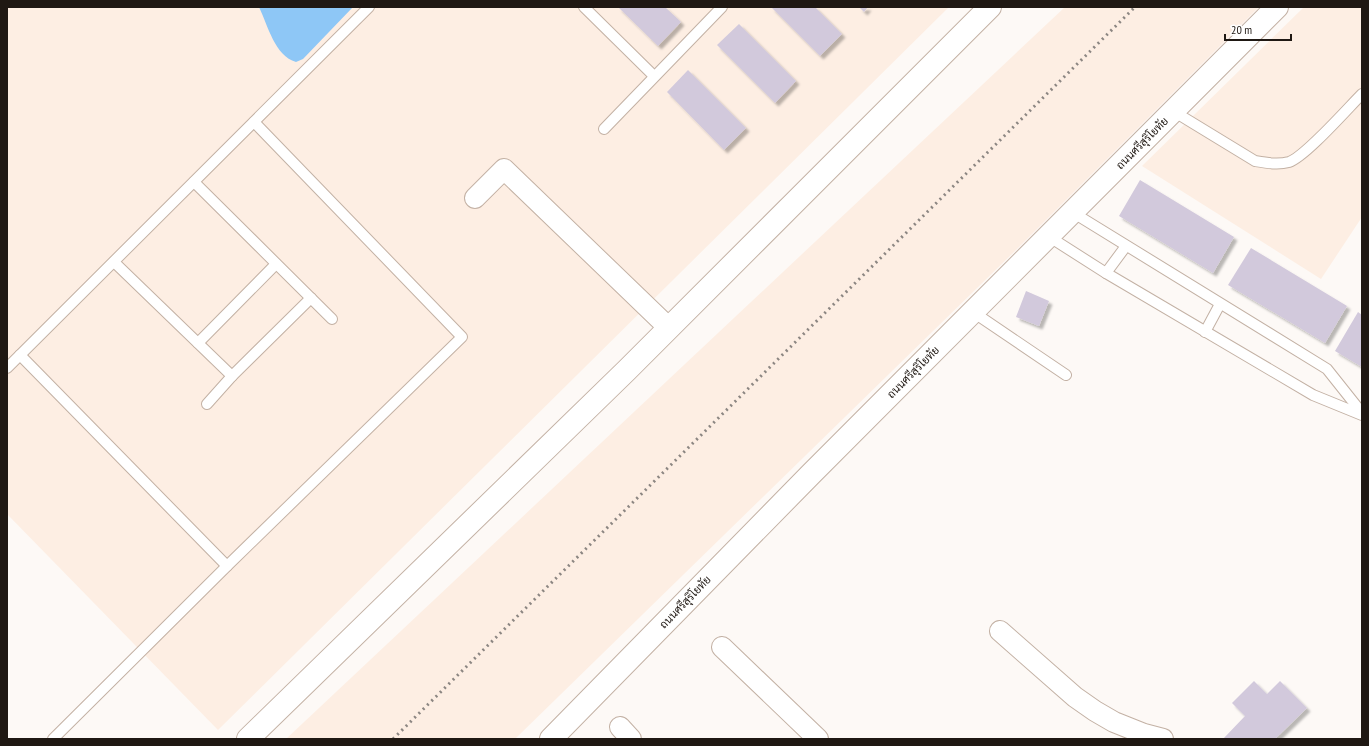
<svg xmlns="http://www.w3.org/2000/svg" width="1369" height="746" font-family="'PT Sans Narrow',Sarabun,sans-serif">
<defs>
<filter id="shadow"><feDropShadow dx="3.5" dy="3.5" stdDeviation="1" flood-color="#0004"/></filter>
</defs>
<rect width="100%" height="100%" fill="#fdf9f6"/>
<!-- built -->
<g fill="#fdeee3">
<path d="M7,7H949L218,730L7,514Z"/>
<path d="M1065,7H1259L1015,251L515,739H286Z"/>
<path d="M1304,7H1362V217L1321,279L1142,166Z"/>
</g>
<!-- water -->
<path fill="#8ec7f6" d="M259,7H353L303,59L296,62C275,56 268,26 259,7Z"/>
<!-- building -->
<g fill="#d2c9dc" filter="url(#shadow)">
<path d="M618,7H665L681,22L658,46Z"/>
<path d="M771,7H815L842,34L820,56Z"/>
<path d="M859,7H868L864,12Z"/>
<path d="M739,24L796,81L775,103L717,45Z"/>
<path d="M688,70L746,128L724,150L667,92Z"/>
<path d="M1140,180L1234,237L1213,273L1119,216Z"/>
<path d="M1251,248L1347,306L1325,343L1228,285Z"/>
<path d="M1026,291L1049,301L1039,326L1016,317Z"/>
<path d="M1358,312L1362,315V367L1335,351Z"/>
<path d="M1254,681L1267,694L1280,681L1307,708L1275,739H1223L1245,716L1232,703Z"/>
</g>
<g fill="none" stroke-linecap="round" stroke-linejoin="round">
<!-- service casing -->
<g stroke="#c3b1a4" stroke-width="12">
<g id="service">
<path d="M584,7L654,76"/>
<path d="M1173,111L1255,161C1267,163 1278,165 1289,162C1305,157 1348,108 1362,94"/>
<path d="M604,129L722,7"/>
<path d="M194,182L332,319"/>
<path d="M1072,212L1327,369L1362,413"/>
<path d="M1048,236L1106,273L1313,395L1362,415"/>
<path d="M114,262L232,376"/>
<path d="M1106,273L1126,246"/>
<path d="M973,312L1066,375"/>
<path d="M1205,332L1220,304"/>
<path d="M198,343L276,264"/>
<path d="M20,355L227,566"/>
<path d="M7,368L369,7"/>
<path d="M207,404L232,376L311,298"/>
<path d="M53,739L227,566L462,337L254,122"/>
</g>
</g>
<!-- minor casing -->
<g stroke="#c3b1a4" stroke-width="22">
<g id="minor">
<path d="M475,198L504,169L669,328"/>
<path d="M1000,631L1075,697L1095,711L1114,722L1144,734L1163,739"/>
<path d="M722,647L818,739"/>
<path d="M620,727L631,739"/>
</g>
</g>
<!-- tertiary casing -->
<g stroke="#c3b1a4" stroke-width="24">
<g id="tertiary">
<path d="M248,739L627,370L990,7"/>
<path d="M551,739L811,474L1277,7"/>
</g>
</g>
<!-- service -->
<use href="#service" stroke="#fff" stroke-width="10"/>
<!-- minor -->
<use href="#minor" stroke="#fff" stroke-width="20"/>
<!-- tertiary -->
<use href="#tertiary" stroke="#fff" stroke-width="22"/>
<!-- rail -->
<path stroke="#8c8682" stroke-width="3" stroke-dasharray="2 4" stroke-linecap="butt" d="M393,739L1135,7"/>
</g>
<g text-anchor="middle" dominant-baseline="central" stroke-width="3" stroke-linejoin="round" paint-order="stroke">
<!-- street labels -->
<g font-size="11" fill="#1f1813" stroke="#fff">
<text transform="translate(1142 143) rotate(-45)">ถนนศรีสุริโยทัย</text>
<text transform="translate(913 372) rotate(-45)">ถนนศรีสุริโยทัย</text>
<text transform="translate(685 602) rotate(-46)">ถนนศรีสุริโยทัย</text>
</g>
</g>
<!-- border -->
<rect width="1369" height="746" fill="none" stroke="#1f1813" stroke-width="16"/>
<!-- scale -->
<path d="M1225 34v6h66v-6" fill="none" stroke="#1f1813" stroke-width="2"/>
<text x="1231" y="34" font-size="12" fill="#1f1813" stroke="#ffffff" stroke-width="3" paint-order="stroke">20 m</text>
</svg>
